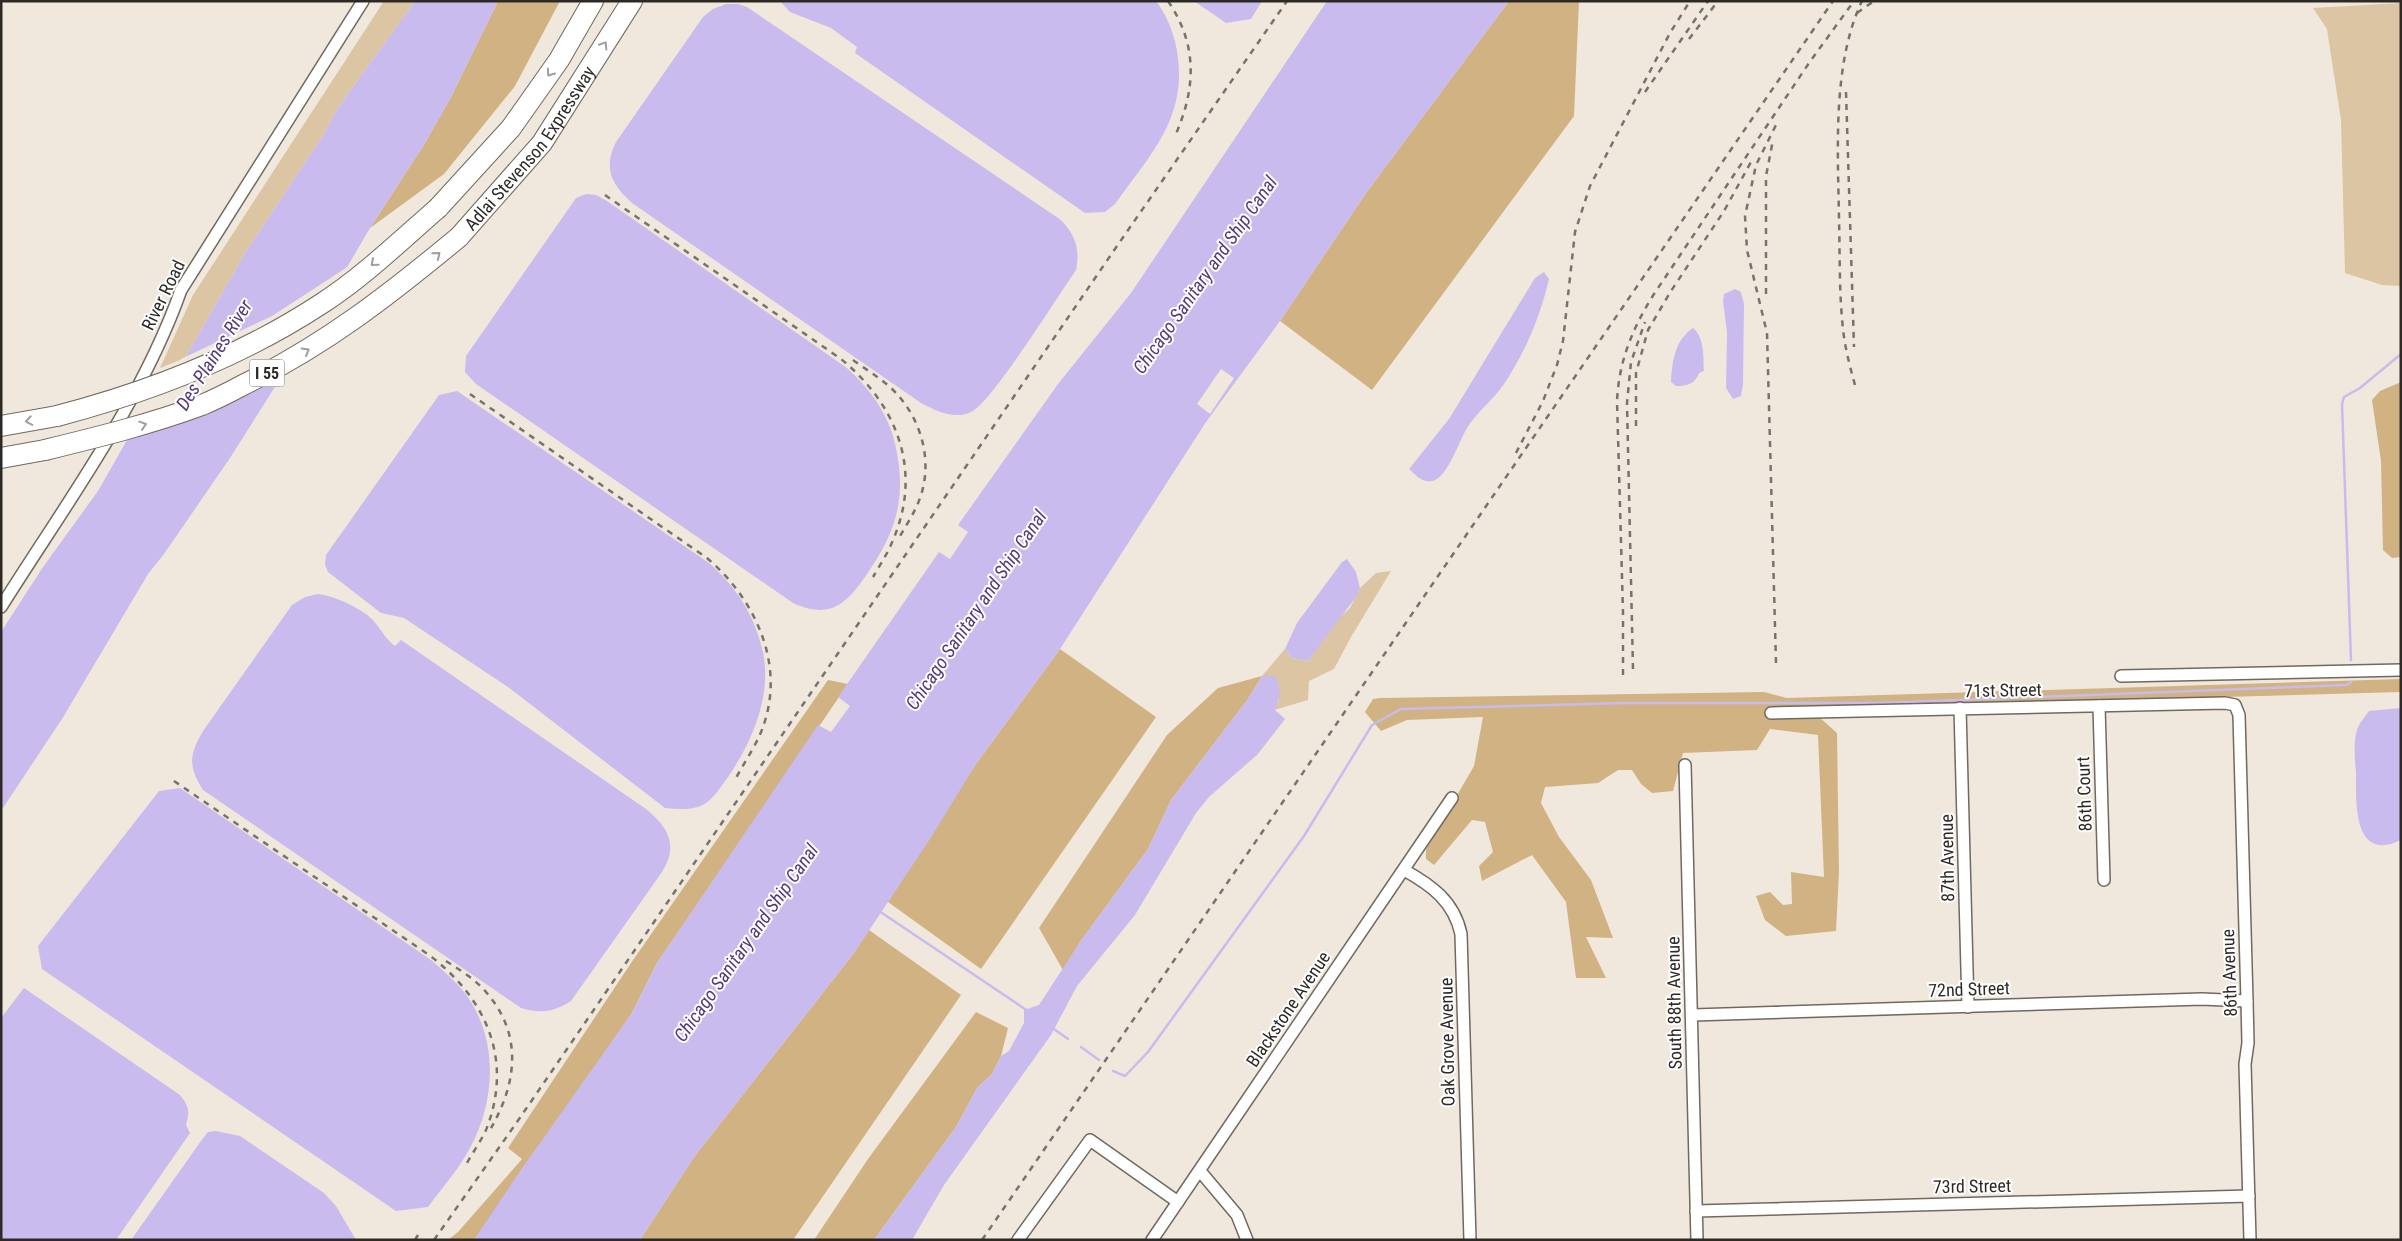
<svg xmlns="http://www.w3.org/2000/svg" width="2402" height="1241" font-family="'Roboto Condensed',sans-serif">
<rect width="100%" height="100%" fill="#f0e8dc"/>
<!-- green -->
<g fill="#dbc5a3">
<path d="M384,1H415L337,109L324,134L245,253L185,358L160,368L193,295Z"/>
<path d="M2401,3V286L2382,285L2345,273L2341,120L2327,29L2313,8Z"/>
<path d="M1391,571L1351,637L1334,669L1309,681L1308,700L1274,710L1279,701L1276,676H1262L1285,649L1292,658L1308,661L1339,618L1350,608L1360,588L1376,573Z"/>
</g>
<!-- forest -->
<g fill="#d1b283">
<path d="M498,1H560L515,86L444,174L370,228L425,143L451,97Z"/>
<path d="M1509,1H1579L1574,116L1372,390L1280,321L1366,193Z"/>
<path d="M2401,382V557L2392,558L2383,550L2381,461L2372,400L2380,391Z"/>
<path d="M1060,649L1156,717L981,969L888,902L976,764Z"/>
<path d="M1262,676L1248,699L1171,800L1148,849L1080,942L1063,970L1039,928L1167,735L1218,688Z"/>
<path d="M2401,679V692L1826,708L1818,716L1837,733L1839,872L1836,931L1786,936L1765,920L1756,896L1770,892L1783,905L1792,904L1791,872L1824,877L1818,735L1770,729L1757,750L1683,753L1673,791L1652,793L1641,784L1632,770H1618L1598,783L1545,787L1541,803L1559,837L1591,880L1613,938L1586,937L1606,978H1576L1566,902L1532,855L1482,881L1479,866L1493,852L1485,822L1472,820L1434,865L1426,859V849L1474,766L1483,717L1407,720L1381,731L1365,712L1373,699L1380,698L1764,692L1787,698Z"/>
<path d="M828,680L848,684L657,963L632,1013L474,1240H448L458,1232L522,1159L508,1148L631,963Z"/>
<path d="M869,930L961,995L793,1240H640L694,1157L854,953Z"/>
<path d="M976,1012L1008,1028L1001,1056L992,1074L977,1088L956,1127L874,1240H814L868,1159Z"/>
</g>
<!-- water -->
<g fill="#cabbee">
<path d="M415,1H498L451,97L425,143L370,228L299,349L230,458L164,554L148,574L62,719L1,811V632L43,567L98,491L131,433L185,358L245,253L324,134L337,109Z"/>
<path d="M780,1H1156C1168,17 1176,38 1178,58C1186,120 1148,157 1115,204L1105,212L1085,213L855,53L857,47L831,28L790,12Z"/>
<path d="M1194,1H1262L1251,19L1226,23Z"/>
<path d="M1327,1H1509L1366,193L1280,321L1206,422L1060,649L976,764L930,839L854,953L694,1157L640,1240H474L518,1174L632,1013L657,963L818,725L831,732L850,706L838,697L939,552L950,559L968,532L958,525L1058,384L1131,293Z"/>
<path d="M726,4H738L747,7L1061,220C1076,236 1080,249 1076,270C1060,293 990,405 971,412C953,420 937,411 921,403L632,203C611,184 603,168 616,142L703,17L713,9Z"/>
<path d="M586,194L596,195L607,201L847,368C871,390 890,416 896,448C907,501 895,534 865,577C845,606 828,619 793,603L476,384L465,372L466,356L576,198Z"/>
<path d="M1544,272L1549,279C1540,317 1526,351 1504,384C1493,400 1477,412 1467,428C1459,441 1447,479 1432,481C1422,483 1416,475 1409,469L1449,419L1535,278Z"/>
<path d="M1735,289L1741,292L1744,304L1743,384L1741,396L1733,399L1726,388L1727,332L1723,301L1724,294Z"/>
<path d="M1693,328C1705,338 1703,357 1704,371L1699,373C1695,384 1687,386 1676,386L1671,382C1672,361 1675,340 1693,328Z"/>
<path d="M457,391L709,563C737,588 754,614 763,652C772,696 752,742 728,777C721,786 716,796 706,803C694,811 679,809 665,808L508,687L404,618L381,613L328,572L325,565L326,555L439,395Z"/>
<path d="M1347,559L1356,572L1360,588L1356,597L1308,661L1292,658L1285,649L1297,623L1342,562Z"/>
<path d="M318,594C335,596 367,610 377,625C383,633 387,640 395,646L401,640L646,809C668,827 679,845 662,872L571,1001C554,1012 540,1014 521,1008L203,790C188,766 189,755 203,731L292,605L305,597Z"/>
<path d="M1262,676H1276C1281,689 1281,697 1275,710L1285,719L1258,754L1209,797L1196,813L1135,915L1077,986L1051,1035L944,1185L912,1240H874L956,1127L977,1088L992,1074L1001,1056L1009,1051L1024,1023V1010L1039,1005L1080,942L1148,849L1171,800L1248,699Z"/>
<path d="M2401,708V840C2353,863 2356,803 2356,773C2355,760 2353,743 2357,730C2359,723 2365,717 2369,711Z"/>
<path d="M180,788L431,960C443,970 454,980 464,992C499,1037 496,1101 470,1148C459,1169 442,1188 428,1207L396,1211L42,969L38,946L159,791Z"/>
<path d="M24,988L180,1095C189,1106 190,1112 186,1125L190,1133L116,1240H1V1018Z"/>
<path d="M216,1131L240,1136L324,1193L336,1206L356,1240H131L201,1141L208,1132Z"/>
</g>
<!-- pier -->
<g fill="#f0e8dc">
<path d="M352,264L285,375L191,419L124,441L181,359L272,316Z"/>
<path d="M1221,369L1234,378L1210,414L1197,404Z"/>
</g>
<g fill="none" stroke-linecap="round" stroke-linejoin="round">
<!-- stream -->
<g stroke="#cabbee" stroke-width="2.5">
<path d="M2351,660L2342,404L2344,397L2360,388L2401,354"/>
<path d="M879,911L1028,1011"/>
<path d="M1051,1027L1068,1039"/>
<path d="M1081,1047L1099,1060"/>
<path d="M1113,1071L1125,1076L1148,1052L1304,836L1372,725L1401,709L1624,703H1881L2347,685L2351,682"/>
</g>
<!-- street casing -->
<g stroke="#70695f" stroke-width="14">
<g id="street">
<path d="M1,607C65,505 141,403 181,290L363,1"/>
<path d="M2121,676L2401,670"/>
<path d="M2099,706L2104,880"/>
<path d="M1960,708L1968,1007"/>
<path d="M1771,713L2225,703L2235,705L2239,715L2247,1001L2248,1043L2245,1064L2250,1240"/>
<path d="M1685,765L1697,1240"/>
<path d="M1404,870C1431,885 1454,901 1461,934L1470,1240"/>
<path d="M1693,1015L2202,999L2247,1001"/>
<path d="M1200,1171L1237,1215L1247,1240"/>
<path d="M1696,1211L2249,1196"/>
<path d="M1018,1240L1090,1140L1178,1202"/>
<path d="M1152,1240L1452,798"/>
</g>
</g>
<!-- highway casing -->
<g stroke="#70695f" stroke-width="22">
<g id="highway">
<path d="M438,208L511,128L559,60L593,1"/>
<path id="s1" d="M459,237L542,143L632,1"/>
<path d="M1,426L57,416"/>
<path d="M1,458L45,450"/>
</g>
</g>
<!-- street -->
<use href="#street" stroke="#fff" stroke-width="11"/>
<!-- highway -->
<use href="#highway" stroke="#fff" stroke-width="20"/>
<!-- rail -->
<g stroke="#77736b" stroke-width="2.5" stroke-dasharray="6 6" stroke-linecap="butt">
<path d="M1168,1C1198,45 1196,89 1175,136"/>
<path d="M1857,13L1874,1"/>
<path d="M1689,39L1718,1"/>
<path d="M1645,92L1708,1"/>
<path d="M1846,92L1854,347"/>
<path d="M605,195L841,359C897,405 923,470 893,540C888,553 880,565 873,577"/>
<path d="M1766,294V176L1773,140"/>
<path d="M853,360C868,371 884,380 896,393C922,421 933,462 920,498C915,512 907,524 900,536"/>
<path d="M1855,385C1850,367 1845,348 1843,329C1839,293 1840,255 1839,219C1838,151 1832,64 1862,1"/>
<path d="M470,394L707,558C754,598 785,662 764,724C758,743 745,761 736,778"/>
<path d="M1636,426V373L1648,330L1671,291L1724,211L1751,162"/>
<path d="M1516,453L1543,401L1557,365L1563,341L1575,232L1590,186L1670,33L1690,1"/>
<path d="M1776,663L1767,333L1747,250L1745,216L1756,165L1778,121"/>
<path d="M1633,669L1627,403L1631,362L1645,322"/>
<path d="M1623,675V612L1617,401C1619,361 1632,329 1654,294L1809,63L1854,1"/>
<path d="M174,781L429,955C486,998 514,1060 486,1130C481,1141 473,1152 467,1163"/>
<path d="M446,961C460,970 475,979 486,992C523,1034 517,1083 491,1128"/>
<path d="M415,1240L418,1235"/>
<path d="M434,1240L517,1122L1117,246L1287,1"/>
<path d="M982,1240L1833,1"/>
</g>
<!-- highway-bridge casing -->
<g stroke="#70695f" stroke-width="22" stroke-linecap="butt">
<g id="highway-bridge">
<path d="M57,416C149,392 240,357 321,304C363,277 400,241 438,208"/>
<path d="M45,450C98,437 151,424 202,405C216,399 230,392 243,385C325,345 389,295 459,237"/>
</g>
</g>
<!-- highway-bridge -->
<use href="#highway-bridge" stroke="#fff" stroke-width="20"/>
</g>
<!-- one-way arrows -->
<defs><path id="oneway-chevron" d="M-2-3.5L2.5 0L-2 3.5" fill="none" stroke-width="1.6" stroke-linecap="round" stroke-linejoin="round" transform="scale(1.25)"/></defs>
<g stroke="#a09f9d">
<use href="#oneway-chevron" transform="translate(604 45) rotate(-57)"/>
<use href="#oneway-chevron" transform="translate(550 73) rotate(125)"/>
<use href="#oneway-chevron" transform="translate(437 255) rotate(-40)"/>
<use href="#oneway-chevron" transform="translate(374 263) rotate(139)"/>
<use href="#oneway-chevron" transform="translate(306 351) rotate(-30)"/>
<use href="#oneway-chevron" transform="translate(29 421) rotate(170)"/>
<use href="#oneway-chevron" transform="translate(143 425) rotate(-18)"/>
</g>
<g text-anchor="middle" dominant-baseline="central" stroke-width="4" stroke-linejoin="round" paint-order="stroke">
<!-- shield labels -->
<rect fill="#fff" stroke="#6c6a67" stroke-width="1" x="249.5" y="359.5" width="35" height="27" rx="4"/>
<g font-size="16" font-weight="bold" fill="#2d2a26">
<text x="267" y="373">I 55</text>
</g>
<!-- street labels -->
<g font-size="18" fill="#2d2a26" stroke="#fff">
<text stroke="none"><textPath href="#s1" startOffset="114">Adlai Stevenson Expressway</textPath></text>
<text transform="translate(163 295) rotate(-64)">River Road</text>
<text transform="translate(2003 690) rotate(-1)">71st Street</text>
<text transform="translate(2084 794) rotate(-92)">86th Court</text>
<text transform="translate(1947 858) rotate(-91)">87th Avenue</text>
<text transform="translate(2229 973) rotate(-92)">86th Avenue</text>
<text transform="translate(1969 989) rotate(-2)">72nd Street</text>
<text transform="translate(1674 1003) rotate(-91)">South 88th Avenue</text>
<text transform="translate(1288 1009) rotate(-56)">Blackstone Avenue</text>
<text transform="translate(1447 1042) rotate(-91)">Oak Grove Avenue</text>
<text transform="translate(1972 1186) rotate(-1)">73rd Street</text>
</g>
<!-- water labels -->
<g font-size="19" font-style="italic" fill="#523c7a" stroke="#fff">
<text transform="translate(1205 275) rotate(-55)">Chicago Sanitary and Ship Canal</text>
<text transform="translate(214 355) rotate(-58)">Des Plaines River</text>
<text transform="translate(976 610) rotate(-56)">Chicago Sanitary and Ship Canal</text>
<text transform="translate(746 943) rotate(-55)">Chicago Sanitary and Ship Canal</text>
</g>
</g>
<!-- border -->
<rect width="2402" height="1241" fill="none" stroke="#2d2a26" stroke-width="5"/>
</svg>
